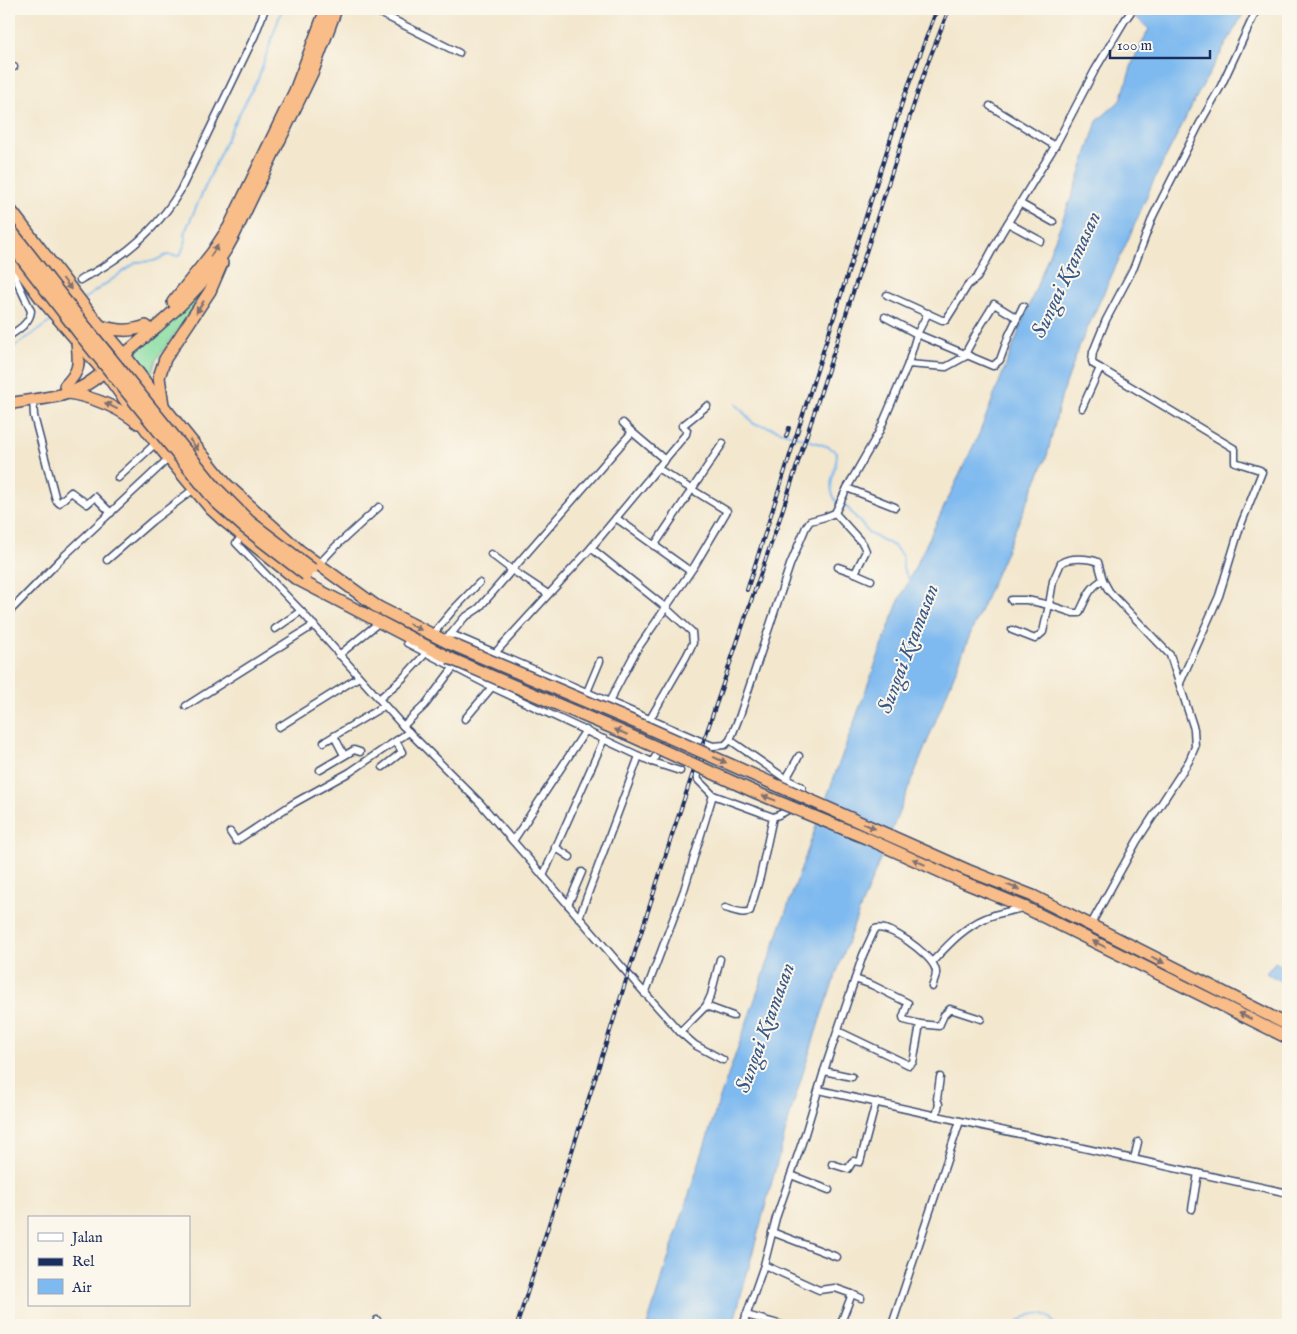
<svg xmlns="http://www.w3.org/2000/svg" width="1297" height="1334" font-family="'IM FELL English',serif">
<rect width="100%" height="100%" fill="#fbf7ec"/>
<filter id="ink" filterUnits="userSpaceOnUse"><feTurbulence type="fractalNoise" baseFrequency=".02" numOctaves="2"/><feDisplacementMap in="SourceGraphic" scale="10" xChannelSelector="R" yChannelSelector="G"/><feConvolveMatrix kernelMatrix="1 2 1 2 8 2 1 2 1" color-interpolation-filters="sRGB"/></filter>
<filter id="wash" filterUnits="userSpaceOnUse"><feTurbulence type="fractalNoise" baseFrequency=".0096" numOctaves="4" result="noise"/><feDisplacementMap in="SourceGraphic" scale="20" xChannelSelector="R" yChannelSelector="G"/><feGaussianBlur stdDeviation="1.12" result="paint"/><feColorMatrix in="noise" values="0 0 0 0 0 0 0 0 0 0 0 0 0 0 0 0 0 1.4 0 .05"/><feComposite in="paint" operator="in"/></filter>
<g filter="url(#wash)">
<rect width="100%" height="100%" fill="#f3e7ce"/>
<!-- green -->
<path fill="#86dca0" stroke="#50867f" d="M214,272L197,303L156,360L152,373L153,387L130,355Z"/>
<!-- water -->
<g fill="#7eb9ef" stroke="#4c74a6">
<path d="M1127,9H1246L1199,92L1153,182L1131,233L1079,347L1061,398L1047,456L970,635L855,922L822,1013L792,1108L733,1325H647L719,1101L814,832L897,605L979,434L1078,180L1097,121L1121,100L1133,61L1149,29Z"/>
<path d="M1275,962L1288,969V985L1266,973Z"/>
</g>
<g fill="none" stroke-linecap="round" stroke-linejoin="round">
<!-- stream -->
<g stroke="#7eb9ef" stroke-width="2">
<path d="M84,299L137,262L154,261L167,255L180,256L186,241L184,234L233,125L258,79L282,9"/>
<path d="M9,350L53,320"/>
<path d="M736,404L754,424L765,426L829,447L837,453C837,471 824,485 837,502"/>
<path d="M842,504L846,506L870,534L894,546L903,557V568L910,582"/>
<path d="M1016,1325C1025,1313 1048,1307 1054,1325"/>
</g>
</g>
</g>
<g filter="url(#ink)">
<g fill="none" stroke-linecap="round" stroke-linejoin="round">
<!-- street casing -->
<g stroke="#3b4b6f" stroke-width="9">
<g id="street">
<path d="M372,9L459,53"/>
<path d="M9,64L14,67"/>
<path d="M990,106L1055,146"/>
<path d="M1021,204L1053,222"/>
<path d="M1008,223L1041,241"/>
<path d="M9,264L31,311C30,323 18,330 9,336"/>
<path d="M80,280C84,277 88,275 93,273C129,253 159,226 180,191L255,35L265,9"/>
<path d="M887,295L942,320H946L968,285L977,278L1001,234L1055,146L1095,70L1125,20L1133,9"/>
<path d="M885,317L917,334L993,366L1000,360L1009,335L1023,306"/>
<path d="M965,354L978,330L994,304L1017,318"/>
<path d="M908,364L917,334L928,313"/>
<path d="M1100,368L1235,449V462L1260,470L1262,472L1240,527L1219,596L1180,683"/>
<path d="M33,399L34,416L56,500L59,503L71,492L87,504L95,497L111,513"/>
<path d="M1082,408L1100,368L1093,364L1092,361L1093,352L1106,320L1134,267L1153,216L1199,125L1221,86L1257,9"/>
<path d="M632,432L665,460"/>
<path d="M118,478L156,443"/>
<path d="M847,488L895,507"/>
<path d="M835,513L863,544L866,551L855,573L838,567"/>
<path d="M616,518L690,571"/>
<path d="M243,536L236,543L301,611L403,726L480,803L635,982L680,1032L695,1045L723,1060"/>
<path d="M654,546L723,443"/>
<path d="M591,548L665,607L692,632L693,643L686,657L650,719"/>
<path d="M491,554L512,570L632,432L623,423"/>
<path d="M107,560L152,521L194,489"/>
<path d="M319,564L335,547L379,507"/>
<path d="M855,573L871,580"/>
<path d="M1011,600H1027L1049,605L1053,581L1061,563C1069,557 1089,558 1098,562L1103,580L1109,591L1170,655L1194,729L1195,747L1189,761L1137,841L1090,926"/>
<path d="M9,612L63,557L169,458"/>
<path d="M275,629L301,611"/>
<path d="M1012,630L1035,639L1043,632L1049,605L1073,613H1079C1086,600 1089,587 1103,580"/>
<path d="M451,634L464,618L479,608L512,570L548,594"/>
<path d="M432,635L453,610L479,583"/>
<path d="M442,640L451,634L698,740L713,746L725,745L730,740L740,715L790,565L806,527L810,521L825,517L835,513L847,488L879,432L908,364L946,367L968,355"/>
<path d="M407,643L492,687L652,762L668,736"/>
<path d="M9,651L11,654"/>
<path d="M495,653L591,548L686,434L687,430L682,426L707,406"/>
<path d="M339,655L376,625"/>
<path d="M587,692L600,661"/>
<path d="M379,699L403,678L426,653"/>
<path d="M609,702L636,651L695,565L727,511L657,468"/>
<path d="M186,706L314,625"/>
<path d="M465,719L492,687"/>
<path d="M403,726L425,705L453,668"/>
<path d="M279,727L359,677"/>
<path d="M334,736L344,755"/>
<path d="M730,740L786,779L802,787C804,803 785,813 773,817"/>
<path d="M324,742L384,706"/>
<path d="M702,750L697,772L698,780L713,795L773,817L760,877L750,911C743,915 733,910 725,908"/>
<path d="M652,762L680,771"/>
<path d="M383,767L402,752L396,741"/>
<path d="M320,770L354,750L360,752"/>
<path d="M786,779L799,756"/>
<path d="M230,832L236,841L294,803L350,772L409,732"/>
<path d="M513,841L586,730"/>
<path d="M555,847L570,857"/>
<path d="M543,876L604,739"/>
<path d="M568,905L582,872"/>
<path d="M579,918L639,756"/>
<path d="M932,962C948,945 964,927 986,918C997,913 1011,911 1023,908"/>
<path d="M855,979L872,985L908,1003L903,1017L904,1020L920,1024"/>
<path d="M645,994L684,890L713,795"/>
<path d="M706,1006L733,1016"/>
<path d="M838,1031L909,1065L913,1062L914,1058L920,1024L939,1026L944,1015L950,1009L981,1019"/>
<path d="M680,1032L706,1006L711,995L720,959"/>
<path d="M824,1071L852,1077"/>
<path d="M819,1090L1288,1193"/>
<path d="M936,1116L939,1104L937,1099L940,1077"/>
<path d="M1134,1159L1138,1142"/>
<path d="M832,1164L848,1169L853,1161L860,1162L876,1102"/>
<path d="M791,1175L829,1190"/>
<path d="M1192,1209L1198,1173"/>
<path d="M772,1232L837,1257"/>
<path d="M764,1265L819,1290L835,1288L852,1294L842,1320V1322L850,1325"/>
<path d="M852,1294L861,1298"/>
<path d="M746,1315L782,1325"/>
<path d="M375,1325L377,1320"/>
<path d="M743,1325L764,1265L776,1218L805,1134L824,1071L863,955L875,929C888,923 930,954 935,968C938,974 934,981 932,987"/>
<path d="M892,1325L960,1121"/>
</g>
</g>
<!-- highway casing -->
<g stroke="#3b4b6f" stroke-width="14">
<g id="highway">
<path d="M9,208L92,316L124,354L164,407L226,484L300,551L379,608"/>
<path d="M9,255L43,301L109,378L156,443L211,509L223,520L295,578L449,658"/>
<path d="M173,302L212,253L229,227L295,91L326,9"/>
<path d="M100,326C117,331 130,332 146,326"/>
<path d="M65,386C81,370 79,363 77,342"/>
<path d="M69,393C95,398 117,406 138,423"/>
<path d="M9,404C31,399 56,399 76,390C93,383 106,369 120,358C162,323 209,285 234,235L313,71L336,9"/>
<path d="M163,405L159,377L165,359L210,291L222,263"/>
<path d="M374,605L451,644"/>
<path d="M967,870L1033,896L1288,1025"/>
<path d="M963,882L1024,907L1288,1038"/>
</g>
</g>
<!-- street -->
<use href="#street" stroke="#fff" stroke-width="6"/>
<!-- highway -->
<use href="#highway" stroke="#f8bd89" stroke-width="11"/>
<!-- rail casing -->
<g stroke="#1b2f5e" stroke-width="4">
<g id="rail">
<path d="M786,437L789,428"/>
<path d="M747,590L903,100L937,9"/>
<path d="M517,1325L673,832L749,607L779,521L925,70L949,9"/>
</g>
</g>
<!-- rail -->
<use href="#rail" stroke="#fbf7ec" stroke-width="2" stroke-dasharray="5.5" stroke-linecap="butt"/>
<!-- highway-bridge casing -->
<g stroke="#3b4b6f" stroke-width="14" stroke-linecap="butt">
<g id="highway-bridge">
<path d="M9,228L85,326L215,487L249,521L312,569"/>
<path d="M9,242L79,333L216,502L245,528L306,575"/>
<path d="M451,644L639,724L967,870"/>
<path d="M449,658L629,735L757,793L866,838L963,882"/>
</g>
</g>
<!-- highway-bridge -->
<use href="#highway-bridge" stroke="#f8bd89" stroke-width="11"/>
</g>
<!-- one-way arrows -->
<defs><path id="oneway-solid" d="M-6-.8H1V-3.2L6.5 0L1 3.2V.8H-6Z" transform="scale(1.25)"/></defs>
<g fill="#7e6f71">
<use href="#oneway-solid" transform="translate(214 251) rotate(-56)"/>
<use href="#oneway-solid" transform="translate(67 284) rotate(53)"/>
<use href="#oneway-solid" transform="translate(200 307) rotate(122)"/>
<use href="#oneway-solid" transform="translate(111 406) rotate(-153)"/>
<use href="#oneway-solid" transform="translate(194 445) rotate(51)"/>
<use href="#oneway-solid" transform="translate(415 627) rotate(26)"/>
<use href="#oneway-solid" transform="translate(621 732) rotate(-157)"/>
<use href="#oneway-solid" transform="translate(720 760) rotate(24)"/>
<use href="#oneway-solid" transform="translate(769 798) rotate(-159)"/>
<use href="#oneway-solid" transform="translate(869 826) rotate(24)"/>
<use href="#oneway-solid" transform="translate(919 862) rotate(-155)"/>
<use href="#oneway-solid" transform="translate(1013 887) rotate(21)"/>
<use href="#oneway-solid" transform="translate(1099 944) rotate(-154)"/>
<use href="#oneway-solid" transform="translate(1158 960) rotate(27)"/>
<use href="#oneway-solid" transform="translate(1245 1016) rotate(-153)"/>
</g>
</g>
<g text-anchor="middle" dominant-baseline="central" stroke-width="4" stroke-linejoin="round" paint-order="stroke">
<!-- water labels -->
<g font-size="21" font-style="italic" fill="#39588a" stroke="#fbf7ec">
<text transform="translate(1067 275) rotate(-65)">Sungai Kramasan</text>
<text transform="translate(909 649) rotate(-69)">Sungai Kramasan</text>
<text transform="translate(766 1028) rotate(-70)">Sungai Kramasan</text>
</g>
</g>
<!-- margin -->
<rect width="1297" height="1334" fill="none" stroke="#fbf7ec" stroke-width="30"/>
<!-- legend -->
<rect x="28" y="1216" width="162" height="90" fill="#fbf7ec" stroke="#a1a7b3"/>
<rect x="38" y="1233" width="25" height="8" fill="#ffffff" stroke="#a1a7b3"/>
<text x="72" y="1242" font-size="15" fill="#1b2f5e">Jalan</text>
<rect x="38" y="1258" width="25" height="8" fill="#1b2f5e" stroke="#a1a7b3"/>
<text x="72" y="1266" font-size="15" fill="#1b2f5e">Rel</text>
<rect x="38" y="1279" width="25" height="15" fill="#7eb9ef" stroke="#a1a7b3"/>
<text x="72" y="1292" font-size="15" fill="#1b2f5e">Air</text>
<!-- scale -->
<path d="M1110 50v8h100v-8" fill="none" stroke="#1b2f5e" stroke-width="2.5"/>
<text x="1117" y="50" font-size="15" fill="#1b2f5e" stroke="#fbf7ec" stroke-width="4" paint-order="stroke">100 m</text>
</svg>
